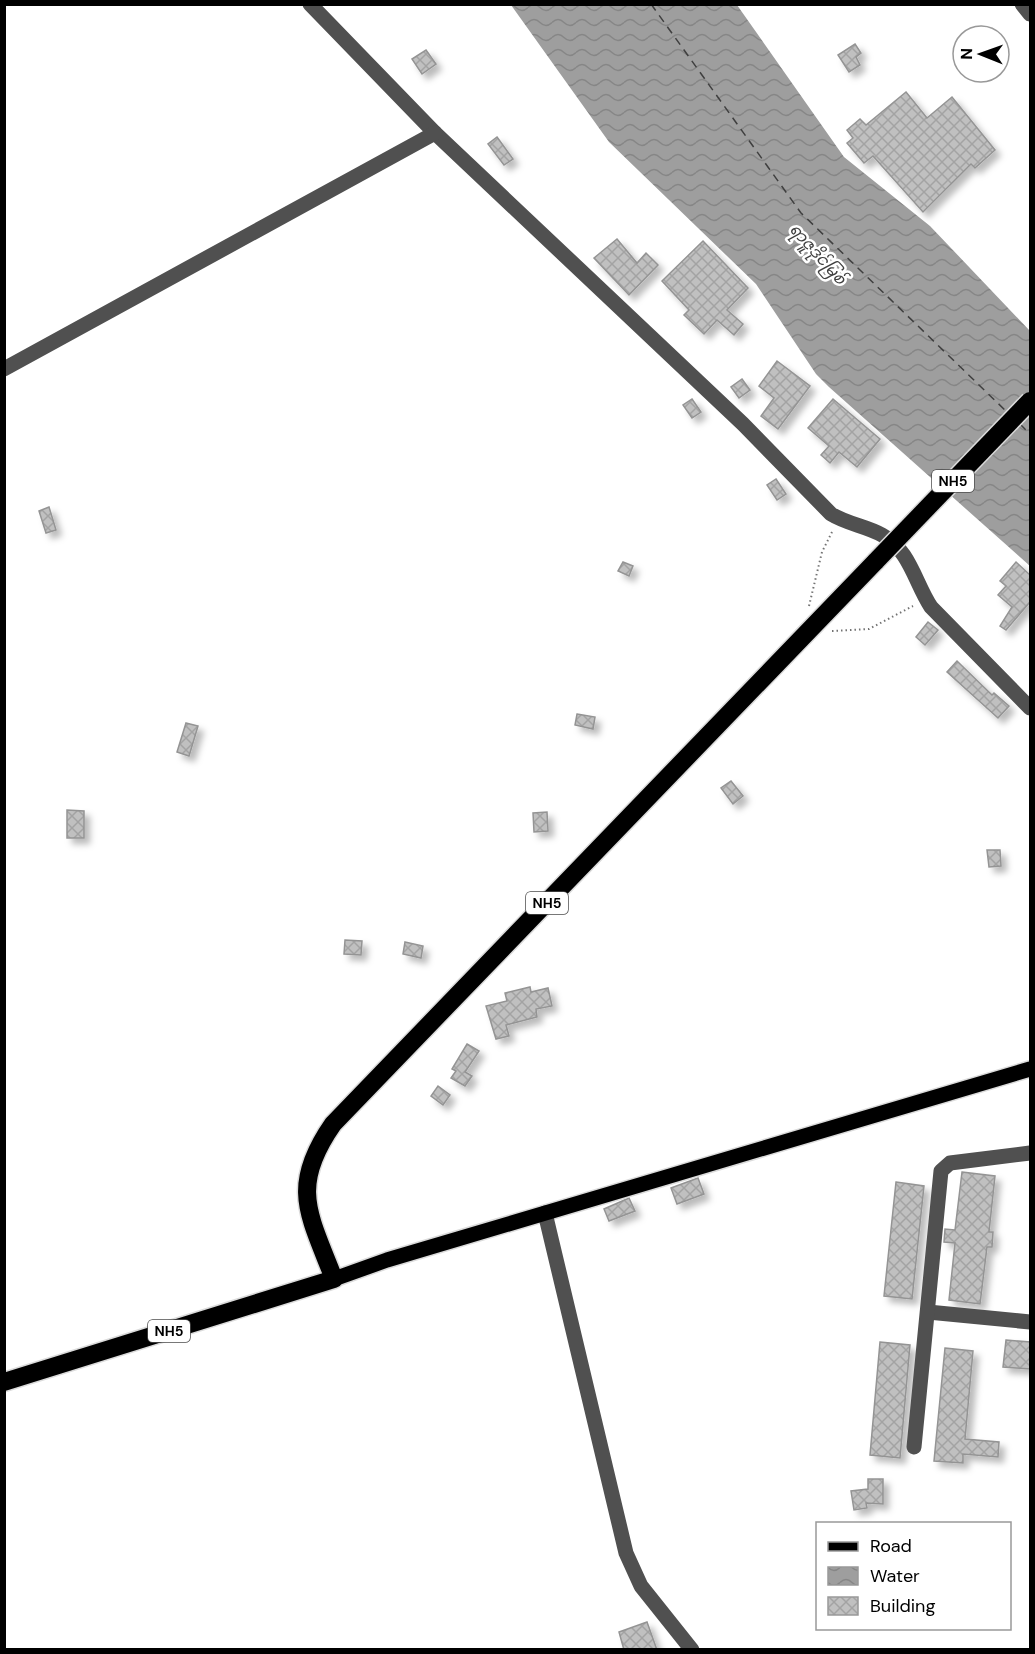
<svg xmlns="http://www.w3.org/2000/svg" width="1035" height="1654" font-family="'DM Sans','Noto Sans Myanmar',sans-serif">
<defs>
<pattern id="water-waves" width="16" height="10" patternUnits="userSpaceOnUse" patternTransform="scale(1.5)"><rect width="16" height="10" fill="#9e9e9e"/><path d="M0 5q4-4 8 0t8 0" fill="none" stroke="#868686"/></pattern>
<pattern id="building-cross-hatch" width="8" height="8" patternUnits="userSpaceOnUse" patternTransform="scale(1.5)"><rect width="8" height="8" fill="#c0c0c0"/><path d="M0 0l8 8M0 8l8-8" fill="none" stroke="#a3a3a3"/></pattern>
<filter id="shadow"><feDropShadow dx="5.5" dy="5.5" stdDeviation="3" flood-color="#0004"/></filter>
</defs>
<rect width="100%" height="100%" fill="#fff"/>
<!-- water -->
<path fill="url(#water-waves)" d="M511,5H737L844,157L930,226L1030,331V566L829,387L816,374L756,284L609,142Z"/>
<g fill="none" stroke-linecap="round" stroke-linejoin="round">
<!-- ferry -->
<g stroke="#3f3f3f" stroke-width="1.5" stroke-dasharray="8 6" stroke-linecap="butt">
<path d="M651,4L801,213L1008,413"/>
<path d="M1020,424L1030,434"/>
</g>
</g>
<!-- building -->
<g fill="url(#building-cross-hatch)" stroke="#949494" stroke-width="1.5" filter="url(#shadow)">
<path d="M855,44L861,53L856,57L860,65L849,72L838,55Z"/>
<path d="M426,50L436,64L422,74L412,59Z"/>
<path d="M906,92L927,118L952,97L995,150L975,168L971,164L923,212L873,156L864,163L847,143L853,138L847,130L860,119L866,125Z"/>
<path d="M497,137L513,159L504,165L488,144Z"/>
<path d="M617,239L637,263L646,253L658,265L629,295L594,258Z"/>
<path d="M703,241L748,288L727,310L743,324L734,335L717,320L704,334L684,315L689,310L662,281Z"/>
<path d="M777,361L810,386L778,429L761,416L774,398L759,386Z"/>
<path d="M742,379L750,390L739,398L731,387Z"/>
<path d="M692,399L701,412L692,418L683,405Z"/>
<path d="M833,399L880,439L857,467L839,452L830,463L821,455L829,446L808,428Z"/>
<path d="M776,479L786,494L777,500L767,485Z"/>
<path d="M49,507L56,530L46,533L39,511Z"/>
<path d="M623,562L633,566L629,576L618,571Z"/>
<path d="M1016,562L1030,575V602L1006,630L1000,626L1012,607L998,595L1006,586L1000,581Z"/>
<path d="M928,622L938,630L925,645L916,637Z"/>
<path d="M957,661L992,695L994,693L1009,706L998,718L947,672Z"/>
<path d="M577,714L595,717L593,729L575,725Z"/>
<path d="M186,723L198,726L189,756L177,752Z"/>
<path d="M731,781L743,796L733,804L721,788Z"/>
<path d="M67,810L84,811V838H67Z"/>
<path d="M547,812L548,831L534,832L533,813Z"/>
<path d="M987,850H1000L1001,866L989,867Z"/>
<path d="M345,940L362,941L361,955L344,954Z"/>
<path d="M405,942L423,946L421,958L403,954Z"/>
<path d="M530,987L531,992L548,988L552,1006L536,1009L537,1017L506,1025L509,1036L496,1039L486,1006L507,1001L505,993Z"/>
<path d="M467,1044L479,1051L465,1072L472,1076L465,1086L451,1078L456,1071L452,1069Z"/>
<path d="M438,1086L450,1095L443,1105L431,1096Z"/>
<path d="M962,1172L995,1176L989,1232H993L992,1247H987L980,1304L949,1300L955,1243L944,1242L945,1229L955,1230Z"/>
<path d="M698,1178L704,1194L677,1204L671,1188Z"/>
<path d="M896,1182L924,1186L912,1299L884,1296Z"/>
<path d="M629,1198L635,1211L609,1221L604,1209Z"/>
<path d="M1006,1340L1030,1342V1369L1003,1367Z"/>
<path d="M880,1342L910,1345L900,1458L870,1455Z"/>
<path d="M945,1348L973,1351L965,1439L999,1442L998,1457L963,1454V1463L934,1461Z"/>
<path d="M868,1479H883V1504L866,1503L867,1508L854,1510L851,1491L868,1489Z"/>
<path d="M647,1622L657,1650H624L619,1632Z"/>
</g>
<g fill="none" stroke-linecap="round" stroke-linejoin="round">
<!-- major casing -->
<g stroke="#dbdbdb" stroke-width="18">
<path id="major" d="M334,1279L387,1260L1030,1069"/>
</g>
<!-- highway casing -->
<g stroke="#dbdbdb" stroke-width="21">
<path id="highway" d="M4,1382L334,1279C309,1214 289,1187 333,1124L876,561"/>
</g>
<!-- path -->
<g stroke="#727272" stroke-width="2" stroke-dasharray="1.5 3" stroke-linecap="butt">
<path d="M809,606L822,552L832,532"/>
<path d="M832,631L869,629L913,606"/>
</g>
<!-- minor -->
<g stroke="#505050" stroke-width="15">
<path d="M310,4L435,133L743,424L831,514C847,524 866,526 882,535C910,550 915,583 931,607L1030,708"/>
<path d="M1022,4L1030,14"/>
<path d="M4,369L435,133"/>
<path d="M545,1213L626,1553L641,1586L692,1650"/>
<path d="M928,1312L1030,1322"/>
<path d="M914,1447L941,1171L950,1163L1030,1153"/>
</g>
<!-- major -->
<use href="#major" stroke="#000" stroke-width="15"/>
<!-- highway -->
<use href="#highway" stroke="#000" stroke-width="18"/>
<!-- highway-bridge casing -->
<g stroke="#dbdbdb" stroke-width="21" stroke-linecap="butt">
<path id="highway-bridge" d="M876,561L1030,401"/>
</g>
<!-- highway-bridge -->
<use href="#highway-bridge" stroke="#000" stroke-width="18"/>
</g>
<g text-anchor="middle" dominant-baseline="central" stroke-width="5" stroke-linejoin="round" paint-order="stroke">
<!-- shield labels -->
<g fill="#fff" stroke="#4c4c4c" stroke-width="1.5">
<rect x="932" y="470" width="42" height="22" rx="4.5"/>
<rect x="526" y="892" width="42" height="22" rx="4.5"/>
<rect x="148" y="1320" width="42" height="22" rx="4.5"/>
</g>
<g font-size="14" font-weight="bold" fill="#000">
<text x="953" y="481">NH5</text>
<text x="547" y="903">NH5</text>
<text x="169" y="1331">NH5</text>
</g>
<!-- water labels -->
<g font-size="16" font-style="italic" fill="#3f3f3f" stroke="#fff">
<text transform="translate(818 254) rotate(48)">ရာဇူဒိုင်မြစ်</text>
</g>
</g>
<!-- border -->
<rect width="1035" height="1654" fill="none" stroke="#000000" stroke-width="12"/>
<!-- legend -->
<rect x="816" y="1522" width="195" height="108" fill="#ffffff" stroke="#999999" stroke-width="1.5"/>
<rect x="828" y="1542" width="30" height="9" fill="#000000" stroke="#999999" stroke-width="1.5"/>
<text x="870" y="1552" font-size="18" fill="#000000">Road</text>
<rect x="828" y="1567" width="30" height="18" fill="url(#water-waves)" stroke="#999999" stroke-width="1.5"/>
<text x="870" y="1582" font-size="18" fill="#000000">Water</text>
<rect x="828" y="1597" width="30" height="18" fill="url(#building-cross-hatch)" stroke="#999999" stroke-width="1.5"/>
<text x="870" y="1612" font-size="18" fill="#000000">Building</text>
<!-- north arrow -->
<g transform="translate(981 54) rotate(271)"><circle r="28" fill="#ffffff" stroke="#999999" stroke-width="1.5"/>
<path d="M0-4.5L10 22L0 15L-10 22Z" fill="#000000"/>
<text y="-9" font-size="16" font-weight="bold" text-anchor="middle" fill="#000000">N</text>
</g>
</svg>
